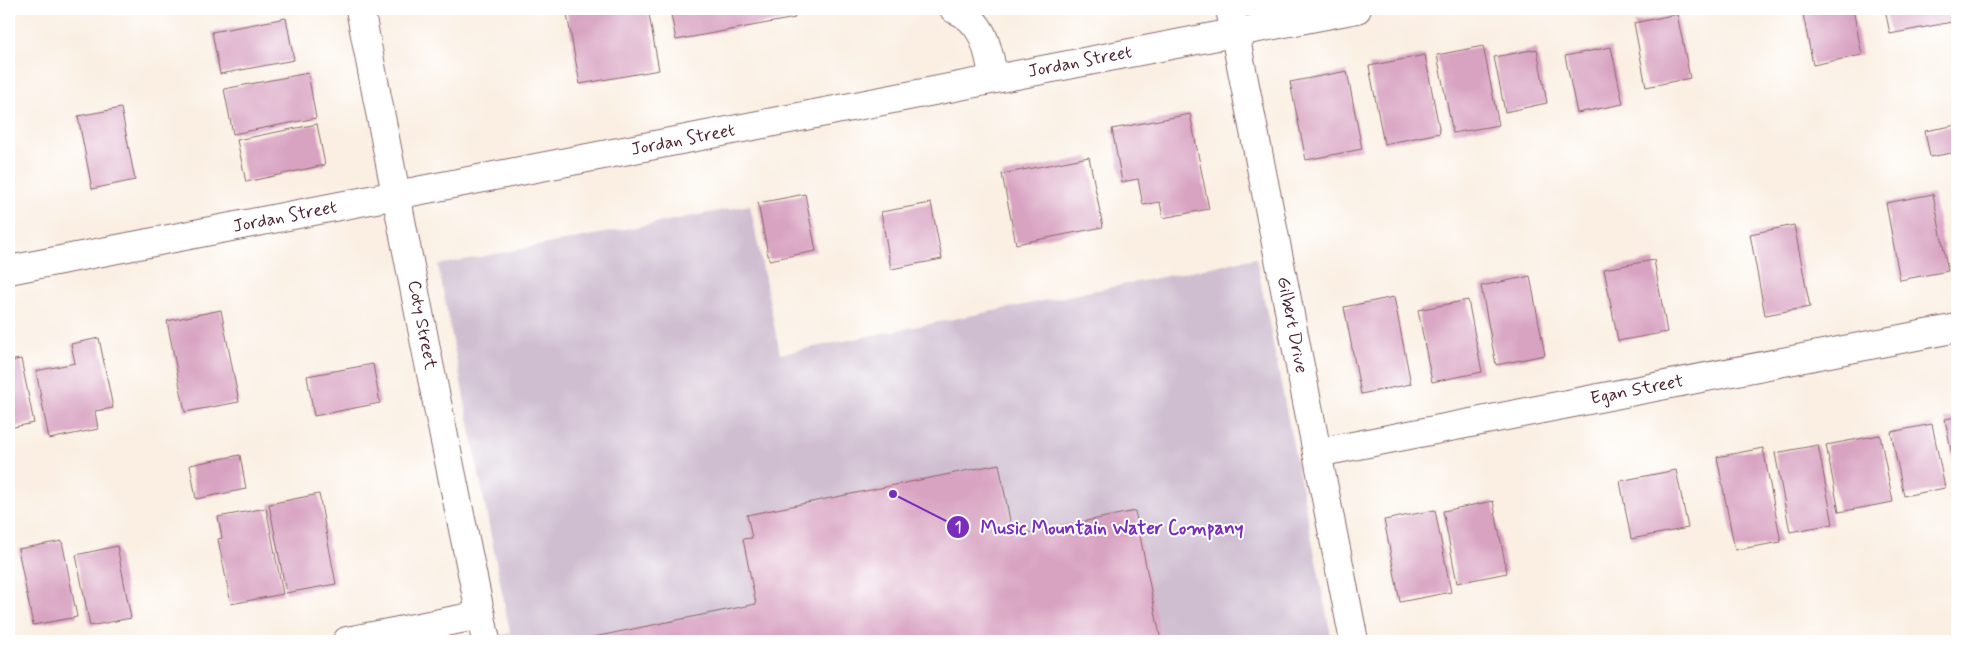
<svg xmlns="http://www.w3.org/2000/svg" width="1966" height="650" font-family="Mynerve,sans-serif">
<rect width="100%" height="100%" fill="#fff"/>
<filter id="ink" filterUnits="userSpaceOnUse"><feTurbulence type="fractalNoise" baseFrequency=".02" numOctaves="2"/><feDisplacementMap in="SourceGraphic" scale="10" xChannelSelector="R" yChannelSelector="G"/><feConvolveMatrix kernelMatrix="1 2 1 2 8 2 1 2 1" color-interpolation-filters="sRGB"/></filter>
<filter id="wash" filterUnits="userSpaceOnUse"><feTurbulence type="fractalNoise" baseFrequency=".0096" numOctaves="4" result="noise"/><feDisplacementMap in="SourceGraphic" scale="20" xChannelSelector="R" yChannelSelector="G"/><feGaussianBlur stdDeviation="1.12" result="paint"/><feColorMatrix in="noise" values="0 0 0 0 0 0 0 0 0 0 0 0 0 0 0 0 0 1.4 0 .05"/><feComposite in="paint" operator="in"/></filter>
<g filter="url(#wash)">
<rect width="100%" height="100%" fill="#faefe2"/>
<!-- industrial -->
<path fill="#cfbdd0" d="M750,205L780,354L1256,258L1332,641H472L510,633L438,265Z"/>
<g id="blocks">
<!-- building -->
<g fill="#d8a2c1">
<path d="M566,9H648L659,70L580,84Z"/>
<path d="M670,9H793L795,18L676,40Z"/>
<path d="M1802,9H1853L1862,55L1813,65Z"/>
<path d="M1885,9H1950L1952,22L1890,34Z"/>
<path d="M1677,14L1690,78L1646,87L1634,23Z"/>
<path d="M286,18L294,60L220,74L212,32Z"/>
<path d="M1483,46L1499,125L1453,133L1437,55Z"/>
<path d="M1611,47L1623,104L1577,113L1565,56Z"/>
<path d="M1537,49L1547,103L1505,112L1494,57Z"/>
<path d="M1425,55L1440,133L1384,144L1369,66Z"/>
<path d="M1347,71L1362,149L1306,160L1290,82Z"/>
<path d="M308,73L316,118L233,134L224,89Z"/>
<path d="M121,108L135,180L92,189L78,116Z"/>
<path d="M1190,114L1209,209L1163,218L1160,202L1143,205L1138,179L1122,182L1112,129Z"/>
<path d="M317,124L325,165L246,182L237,140Z"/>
<path d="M1957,125V152L1930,157L1925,131Z"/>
<path d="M9,149L16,183L9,184Z"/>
<path d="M1089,157L1103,227L1016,244L1002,174Z"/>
<path d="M805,194L816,251L769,260L758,203Z"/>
<path d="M1933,194L1948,271L1900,280L1886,203Z"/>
<path d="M931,203L942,259L891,269L881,212Z"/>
<path d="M1794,225L1810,307L1765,315L1750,234Z"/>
<path d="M1654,260L1667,332L1618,341L1604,269Z"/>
<path d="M1530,276L1545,355L1496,365L1481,286Z"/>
<path d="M1394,297L1411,384L1361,394L1344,307Z"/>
<path d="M1468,300L1482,372L1432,382L1418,310Z"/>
<path d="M221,310L239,402L185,412L167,321Z"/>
<path d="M99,338L113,408L95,411L98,429L49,439L36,371L75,363L71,344Z"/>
<path d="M21,359L34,423L9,428V361Z"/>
<path d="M373,364L380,403L314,416L307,376Z"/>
<path d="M1957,417V477H1956L1945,419Z"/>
<path d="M1932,424L1945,488L1904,496L1891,432Z"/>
<path d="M1880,435L1893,502L1839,512L1826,445Z"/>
<path d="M1818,445L1833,524L1790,532L1775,453Z"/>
<path d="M1763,448L1781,542L1735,550L1717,457Z"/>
<path d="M240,455L246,489L196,499L190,465Z"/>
<path d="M999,464L1013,536L1135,511L1161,641H574L756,604L743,539L752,538L747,515Z"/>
<path d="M1676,470L1688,528L1631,539L1620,481Z"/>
<path d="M319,494L336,584L286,593L269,504Z"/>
<path d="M1493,501L1507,573L1457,583L1443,511Z"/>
<path d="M266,508L283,594L231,604L218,539L222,538L218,517Z"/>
<path d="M1435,510L1451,592L1400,602L1384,520Z"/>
<path d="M62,541L77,617L33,625L18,549Z"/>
<path d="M117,546L131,618L90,626L76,555Z"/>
</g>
</g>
</g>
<g filter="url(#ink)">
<use href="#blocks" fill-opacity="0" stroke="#88686b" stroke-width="1"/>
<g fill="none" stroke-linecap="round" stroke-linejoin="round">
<!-- minor casing -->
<g stroke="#88686b" stroke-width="30">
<g id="minor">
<path d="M360,9L427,354L486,641"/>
<path d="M954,9C985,21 988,50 994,79"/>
<path d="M1230,9L1354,641"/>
<path d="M9,270L1357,9"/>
<path d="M1317,453L1957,328"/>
<path d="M347,641L481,615"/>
</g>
</g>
<!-- minor -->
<use href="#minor" stroke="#fff" stroke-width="28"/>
</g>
</g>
<g text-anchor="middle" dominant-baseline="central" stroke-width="4" stroke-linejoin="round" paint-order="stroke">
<!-- street labels -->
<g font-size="18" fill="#4a1f2b" stroke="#fff">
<text transform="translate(1080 62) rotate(-11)">Jordan Street</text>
<text transform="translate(683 140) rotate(-11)">Jordan Street</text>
<text transform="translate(285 217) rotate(-11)">Jordan Street</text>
<text transform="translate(422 325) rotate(79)">Coty Street</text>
<text transform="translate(1292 325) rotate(79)">Gilbert Drive</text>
<text transform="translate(1637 390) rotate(-11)">Egan Street</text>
</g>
</g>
<!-- callouts -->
<path fill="none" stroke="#7b2cbf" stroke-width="2" d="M893 494L958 527"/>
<g fill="#7b2cbf" stroke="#fff" stroke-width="2">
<circle cx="893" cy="494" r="5"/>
<circle cx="958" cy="527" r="12"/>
</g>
<g font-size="15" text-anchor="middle" font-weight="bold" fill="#fff">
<text x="958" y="532">1</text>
</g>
<g font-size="19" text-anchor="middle" font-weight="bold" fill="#7b2cbf" stroke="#fff" stroke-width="4" stroke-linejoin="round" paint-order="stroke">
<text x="1112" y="534">Music Mountain Water Company</text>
</g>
<!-- margin -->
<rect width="1966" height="650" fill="none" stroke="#fff" stroke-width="30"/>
</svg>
